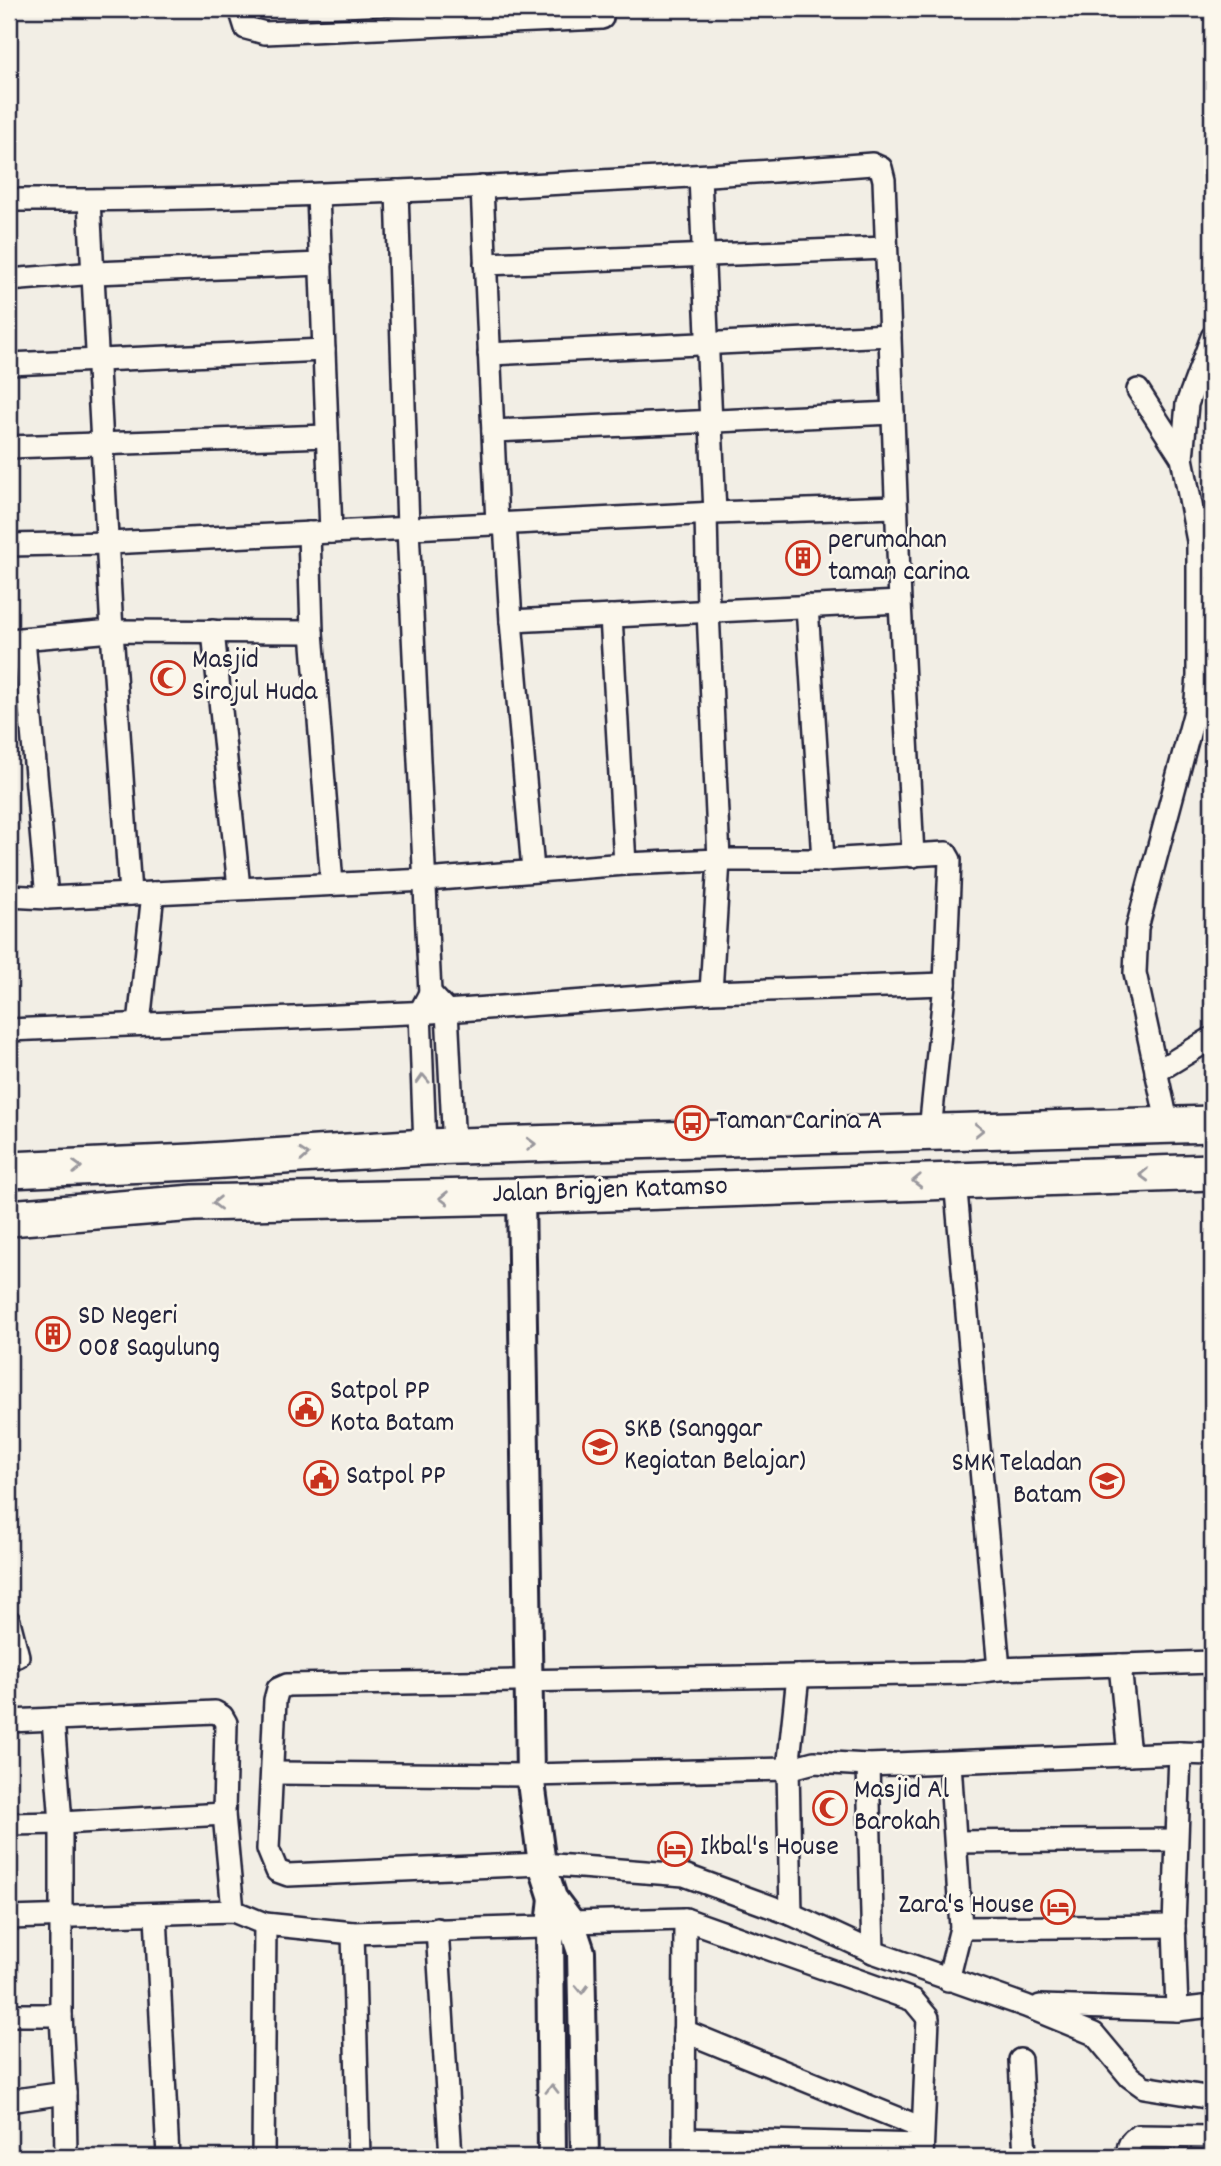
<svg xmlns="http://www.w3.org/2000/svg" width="1221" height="2166" font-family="Dekko,sans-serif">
<rect width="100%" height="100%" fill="#f2eee5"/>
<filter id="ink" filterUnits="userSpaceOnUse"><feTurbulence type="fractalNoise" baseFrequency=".0143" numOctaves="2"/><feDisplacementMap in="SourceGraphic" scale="14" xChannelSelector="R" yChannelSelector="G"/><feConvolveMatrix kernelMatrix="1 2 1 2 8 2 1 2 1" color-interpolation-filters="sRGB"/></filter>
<g filter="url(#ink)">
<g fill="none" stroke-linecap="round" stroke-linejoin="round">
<!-- minor casing -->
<g stroke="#22223b" stroke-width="26">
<g id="minor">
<path d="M240,9L246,28L265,33L602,18"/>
<path d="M700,177L715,513"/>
<path d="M482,187L497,524"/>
<path d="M397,191L408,528L430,993"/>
<path d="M318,195L331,532"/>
<path d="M9,200C155,201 302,195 449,189C590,182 731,175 872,164L881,168L884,180L900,602L913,856"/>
<path d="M89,201L112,631L130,894"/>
<path d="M485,264L886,248"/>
<path d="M9,280L95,273L321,264"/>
<path d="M489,354L890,335"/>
<path d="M9,364L324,350"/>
<path d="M1138,390L1182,458L1198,541V676L1195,711L1137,928L1135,973L1168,1126"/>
<path d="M493,431L893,413"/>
<path d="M9,447L327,436"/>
<path d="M1182,458L1187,404L1212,337"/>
<path d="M706,513L708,610L719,860L711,992"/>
<path d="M505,523L511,621L900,602"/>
<path d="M9,545L109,543L715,513L896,507"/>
<path d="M807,606L823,860"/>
<path d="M611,616L625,864"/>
<path d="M511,621L533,870"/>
<path d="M213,631L239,888"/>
<path d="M312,632L332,884"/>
<path d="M9,640L112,631L312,632L309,533"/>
<path d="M24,640L47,898"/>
<path d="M9,896L47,898L426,880L625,864L719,860H823L946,853L950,860L945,984L930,1131"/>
<path d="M139,1024L153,893"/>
<path d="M9,1030L431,1012L711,992L945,984"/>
<path d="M1156,1072L1212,1038"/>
<path d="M425,1147L420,1012L430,993L447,1011L454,1147"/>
<path d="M955,1180L999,1669"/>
<path d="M9,1621L18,1656"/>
<path d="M1212,1662L999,1669L966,1673L287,1685L278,1689L275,1700L268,1849L277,1871L288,1875L542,1864L684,1875L791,1914L873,1952L1026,2006L1094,2034L1130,2077L1144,2087L1212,2098"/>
<path d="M1120,1665L1129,1755"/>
<path d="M9,1721L215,1712L222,1716L226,1723L224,1814L233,1911"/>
<path d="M868,1765L873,1952"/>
<path d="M273,1773L530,1775L788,1769L814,1762L868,1765L1180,1753L1212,1754"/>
<path d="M9,1824L61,1823L224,1814"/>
<path d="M956,1842L1176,1840"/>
<path d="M791,1914L788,1769L798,1676"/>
<path d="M156,1915L168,2157"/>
<path d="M9,1918L233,1911L265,1924L353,1933L543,1927L571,1922L685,1919L913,2000L928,2018L922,2157"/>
<path d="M961,1928L1174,1926"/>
<path d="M437,1929L451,2157"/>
<path d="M353,1933L359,2157"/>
<path d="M948,1980L961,1928L950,1763"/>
<path d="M1040,2006L1177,2010L1212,2006"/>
<path d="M1177,2010L1174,1926L1180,1753"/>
<path d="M9,2015H61"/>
<path d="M684,2031L922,2128"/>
<path d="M1020,2060L1025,2157"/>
<path d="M65,2093L66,2157"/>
<path d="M9,2101L65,2093L61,2015V1823L53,1719"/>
<path d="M684,2139L922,2145"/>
<path d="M263,2157L265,1924"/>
<path d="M684,2157L685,1919"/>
<path d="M1128,2157C1127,2147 1129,2141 1138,2136L1212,2137"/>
</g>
</g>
<!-- tertiary casing -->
<g stroke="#22223b" stroke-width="32">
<g id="tertiary">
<path d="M521,1196L530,1775L542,1864L553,1898L571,1922L581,1952L585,2157"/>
<path d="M552,2157L550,1926L553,1898"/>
</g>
</g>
<!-- trunk casing -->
<g stroke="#22223b" stroke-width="40">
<g id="trunk">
<path d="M9,1170L192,1162L425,1147L1212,1124"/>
<path d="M9,1218L194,1203L521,1196L1212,1172"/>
</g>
</g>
<!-- minor -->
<use href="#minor" stroke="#fbf7ec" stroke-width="21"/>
<!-- tertiary -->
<use href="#tertiary" stroke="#fbf7ec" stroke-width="26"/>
<!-- trunk -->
<use href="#trunk" stroke="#fbf7ec" stroke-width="35"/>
</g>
<!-- one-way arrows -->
<defs><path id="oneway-chevron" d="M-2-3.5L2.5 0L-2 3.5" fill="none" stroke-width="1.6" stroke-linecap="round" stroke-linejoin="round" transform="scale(1.75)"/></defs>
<g stroke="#99979c">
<use href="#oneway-chevron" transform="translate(423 1079) rotate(-92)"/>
<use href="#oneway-chevron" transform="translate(979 1130) rotate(-1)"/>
<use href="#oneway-chevron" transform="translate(531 1144) rotate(-2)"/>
<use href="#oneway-chevron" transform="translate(304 1155) rotate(-4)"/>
<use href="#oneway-chevron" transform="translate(77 1167) rotate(-2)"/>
<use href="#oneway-chevron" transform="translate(1144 1175) rotate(178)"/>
<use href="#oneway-chevron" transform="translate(917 1181) rotate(178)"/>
<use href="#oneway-chevron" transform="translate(444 1198) rotate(179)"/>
<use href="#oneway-chevron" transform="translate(217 1203) rotate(179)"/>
<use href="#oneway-chevron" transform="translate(582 1989) rotate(89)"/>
<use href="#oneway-chevron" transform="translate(552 2089) rotate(-90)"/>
</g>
</g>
<!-- icons -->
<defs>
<g id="building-ring" transform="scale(1.75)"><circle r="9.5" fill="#fbf7ec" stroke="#c8321e" stroke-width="1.5"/><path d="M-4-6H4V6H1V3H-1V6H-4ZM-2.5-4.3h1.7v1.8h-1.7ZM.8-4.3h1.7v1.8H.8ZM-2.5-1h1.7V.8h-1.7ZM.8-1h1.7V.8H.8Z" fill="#c8321e"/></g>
<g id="mosque-ring" transform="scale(1.75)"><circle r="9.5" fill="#fbf7ec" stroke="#c8321e" stroke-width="1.5"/><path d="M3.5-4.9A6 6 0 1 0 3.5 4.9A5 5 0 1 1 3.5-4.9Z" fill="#c8321e"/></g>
<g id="bus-ring" transform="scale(1.75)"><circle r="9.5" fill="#fbf7ec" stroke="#c8321e" stroke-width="1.5"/><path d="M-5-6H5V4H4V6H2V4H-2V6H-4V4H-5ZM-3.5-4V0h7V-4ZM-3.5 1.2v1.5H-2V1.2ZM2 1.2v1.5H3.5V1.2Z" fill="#c8321e"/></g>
<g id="civic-ring" transform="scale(1.75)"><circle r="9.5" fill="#fbf7ec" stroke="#c8321e" stroke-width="1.5"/><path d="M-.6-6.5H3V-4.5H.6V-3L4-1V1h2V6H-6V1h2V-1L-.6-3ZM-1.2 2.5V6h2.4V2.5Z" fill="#c8321e"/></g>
<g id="university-ring" transform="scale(1.75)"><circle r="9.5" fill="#fbf7ec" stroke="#c8321e" stroke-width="1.5"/><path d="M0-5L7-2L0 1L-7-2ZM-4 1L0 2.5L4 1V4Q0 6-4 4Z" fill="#c8321e"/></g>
<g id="hotel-ring" transform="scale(1.75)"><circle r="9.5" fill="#fbf7ec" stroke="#c8321e" stroke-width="1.5"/><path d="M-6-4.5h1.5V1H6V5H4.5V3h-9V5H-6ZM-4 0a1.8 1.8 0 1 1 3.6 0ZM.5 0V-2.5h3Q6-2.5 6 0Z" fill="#c8321e"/></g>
</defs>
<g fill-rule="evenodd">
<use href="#building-ring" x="803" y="558"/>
<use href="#mosque-ring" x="168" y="678"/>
<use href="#bus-ring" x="692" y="1123"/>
<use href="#building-ring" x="53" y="1334"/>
<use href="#civic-ring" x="306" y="1409"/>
<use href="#university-ring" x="600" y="1447"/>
<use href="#civic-ring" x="321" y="1478"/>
<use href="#university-ring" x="1107" y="1481"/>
<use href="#mosque-ring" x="830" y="1808"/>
<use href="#hotel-ring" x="675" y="1849"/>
<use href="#hotel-ring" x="1058" y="1907"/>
</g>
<g text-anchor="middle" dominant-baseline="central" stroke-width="5" stroke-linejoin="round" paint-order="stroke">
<!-- poi labels -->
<g font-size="28" fill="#22223b" stroke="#fbf7ec" text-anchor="start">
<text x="828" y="542">perumahan<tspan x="828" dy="32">taman carina</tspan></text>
<text x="192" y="662">Masjid<tspan x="192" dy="32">Sirojul Huda</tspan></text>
<text x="716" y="1123">Taman Carina A</text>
<text x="78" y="1318">SD Negeri<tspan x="78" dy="32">008 Sagulung</tspan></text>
<text x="330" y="1393">Satpol PP<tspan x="330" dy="32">Kota Batam</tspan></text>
<text x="624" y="1431">SKB (Sanggar<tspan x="624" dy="32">Kegiatan Belajar)</tspan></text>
<text x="1082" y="1465" text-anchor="end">SMK Teladan<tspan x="1082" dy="32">Batam</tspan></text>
<text x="346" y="1478">Satpol PP</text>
<text x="854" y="1792">Masjid Al<tspan x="854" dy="32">Barokah</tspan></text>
<text x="700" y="1849">Ikbal's House</text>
<text x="1034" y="1907" text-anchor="end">Zara's House</text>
</g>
<!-- street labels -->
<g font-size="28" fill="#22223b" stroke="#fbf7ec">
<text transform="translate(610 1192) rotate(-2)">Jalan Brigjen Katamso</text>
</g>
</g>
<!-- margin -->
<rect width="1221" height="2166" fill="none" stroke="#fbf7ec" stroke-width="35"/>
<rect x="18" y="18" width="1186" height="2131" fill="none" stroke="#22223b" stroke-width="2.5" filter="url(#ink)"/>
</svg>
